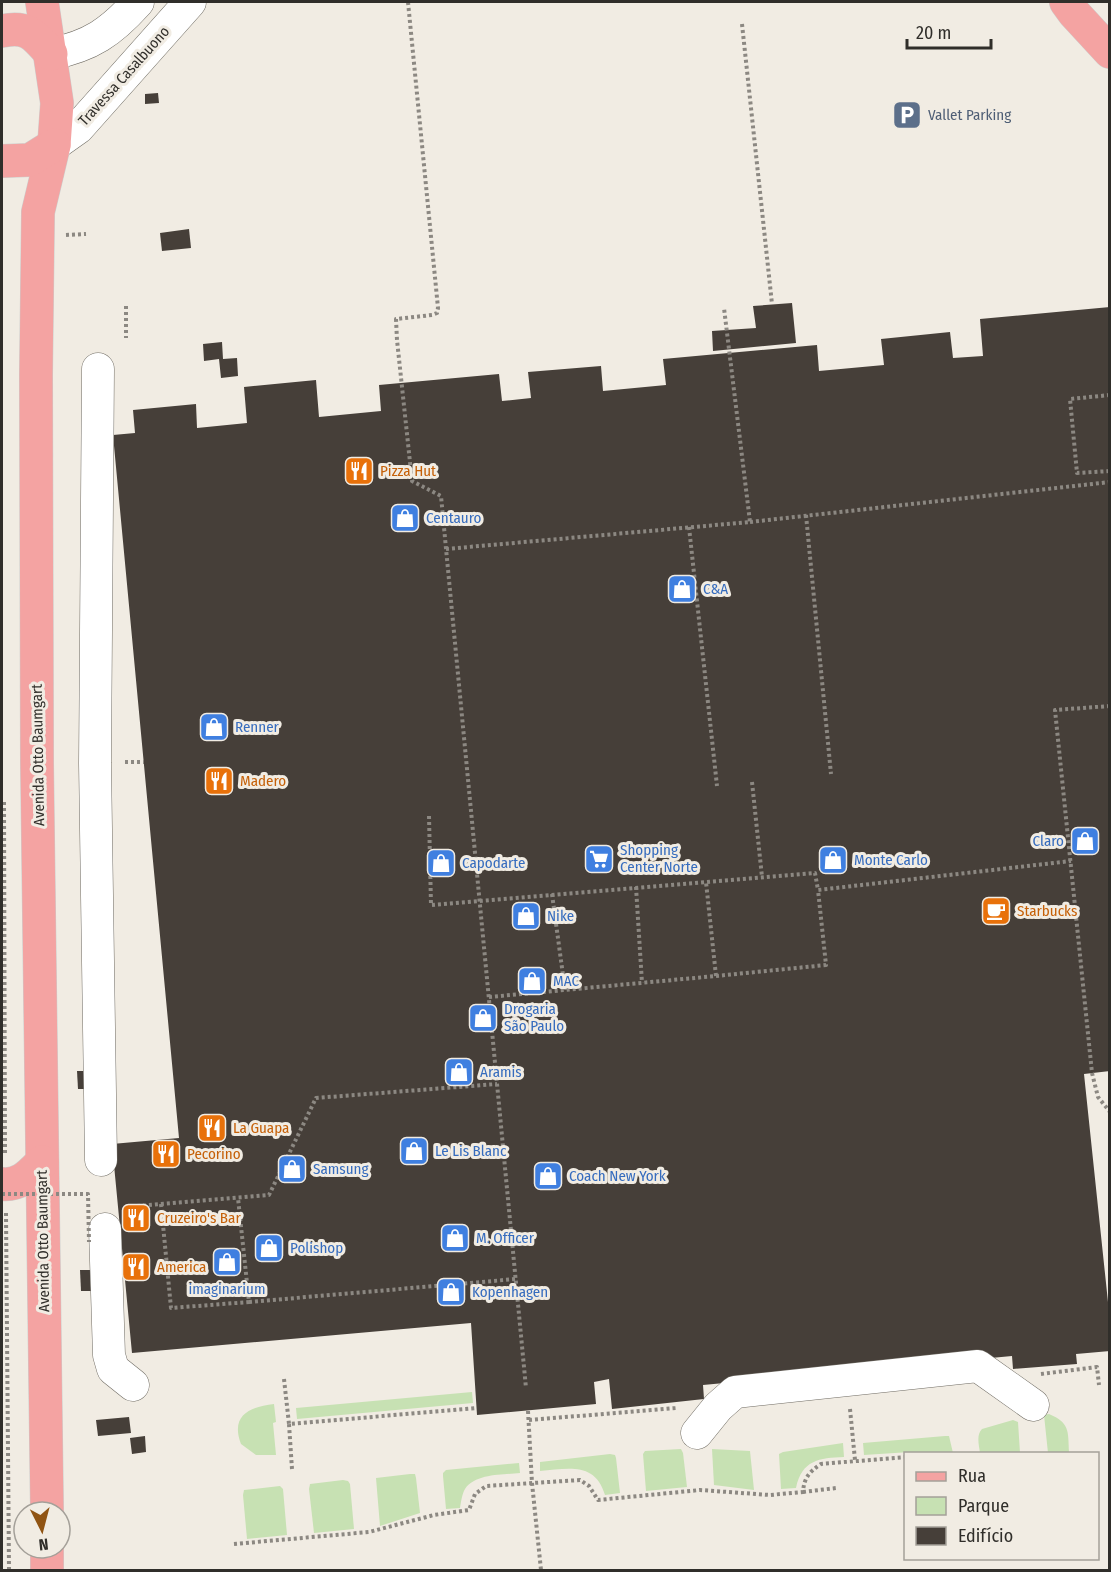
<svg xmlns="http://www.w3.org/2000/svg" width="1111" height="1572" font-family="'Fira Sans Condensed',sans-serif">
<rect width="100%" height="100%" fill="#f1ece3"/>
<!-- green -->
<g fill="#c7e1b3">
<path d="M472,1392L473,1403L297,1419L296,1408Z"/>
<path d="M274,1404L276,1422L273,1423L276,1455H256L241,1444C230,1415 250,1407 274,1404Z"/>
<path d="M1049,1414C1070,1423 1068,1431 1069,1452L1048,1453L1044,1415Z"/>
<path d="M1013,1420L1018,1422L1020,1453H980C979,1445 976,1435 982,1429Z"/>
<path d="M945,1436H949L953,1453L910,1452L864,1455L863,1443Z"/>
<path d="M843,1443L844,1457C819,1458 802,1460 796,1488L781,1489L779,1454L783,1452Z"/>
<path d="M681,1449L683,1453L687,1487L646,1491L643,1454L645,1451Z"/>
<path d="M712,1449L750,1451L754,1490L714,1485Z"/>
<path d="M610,1454L615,1455L616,1458L620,1493L605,1495C595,1461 567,1469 540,1471V1462Z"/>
<path d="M519,1463L520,1473C504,1475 476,1473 465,1489C462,1494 461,1502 460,1508L446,1509L443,1476V1473L446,1470Z"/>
<path d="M410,1474H415L416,1478L420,1513L380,1526L376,1478Z"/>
<path d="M343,1480L348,1481L350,1484L354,1529L314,1533L309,1489L310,1484Z"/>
<path d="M280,1486L283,1489L287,1535L247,1539L243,1495L244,1490Z"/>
</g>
<!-- building -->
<g fill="#463f39">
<path d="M158,93L159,103L145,104V94Z"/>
<path d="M189,229L191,248L162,251L160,233Z"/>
<path d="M792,303L796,343L713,351L712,331L756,328L753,306Z"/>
<path d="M1110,307V1071L1084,1074L1110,1321V1351L1076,1354L1077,1364L1013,1369L1012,1356L703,1385L704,1399L612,1409L609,1379L594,1382L596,1404L477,1415L471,1323L132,1353L112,1144L179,1138L113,435L135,433L133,410L196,404L197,428L247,423L244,387L316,380L319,417L381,411L379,385L499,374L502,401L531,398L528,372L601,366L603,391L666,385L663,359L817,345L819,371L884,365L881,339L950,332L953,358L983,356L980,319Z"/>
<path d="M222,342L223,359L237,358L238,376L221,378L219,359L204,361L203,344Z"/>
<path d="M77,1071H84V1089H78Z"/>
<path d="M80,1270H90L91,1291H81Z"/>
<path d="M129,1417L131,1433L98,1436L96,1420Z"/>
<path d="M145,1436L146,1452L132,1454L130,1438Z"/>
</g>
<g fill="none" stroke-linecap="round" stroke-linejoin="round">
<!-- minor casing -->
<g stroke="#706c64" stroke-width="33">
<g id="minor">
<path d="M51,54C91,46 111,32 138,2"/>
<path d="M54,145L78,128L190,2"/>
<path d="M98,369L95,763L101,1160"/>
<path d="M105,1229L109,1355L113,1369L133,1385"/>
<path d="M697,1433L718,1407L735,1392L978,1366L1033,1405"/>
</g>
</g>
<!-- major casing -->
<g stroke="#cdcdcc" stroke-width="34">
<g id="major">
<path d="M42,2L57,103L54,145L38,212L36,375L37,763L47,1512"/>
<path d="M1066,2L1074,13L1110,52"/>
<path d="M2,31C28,25 35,36 51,54"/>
<path d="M2,161L30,160L54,145"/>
<path d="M2,1184C20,1186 30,1174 42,1162"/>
<path d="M47,1548V1570"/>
</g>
</g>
<!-- path -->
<g stroke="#8c8882" stroke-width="4" stroke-dasharray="3 3" stroke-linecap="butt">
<path d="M408,2L438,308L437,313L432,315L396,319L397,340L412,481L441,496L526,1388"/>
<path d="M742,24L772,304"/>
<path d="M66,235L86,234"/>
<path d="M126,306V338"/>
<path d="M1110,395L1070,399L1077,473L1110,471"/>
<path d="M806,515L831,774"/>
<path d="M750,522L1110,482"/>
<path d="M689,527L717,786"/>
<path d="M446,549L750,522L724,308"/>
<path d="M1110,706L1055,710L1092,1073L1098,1097L1110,1112"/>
<path d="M125,762H144"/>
<path d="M752,782L762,877"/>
<path d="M4,802L5,1155"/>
<path d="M429,816L431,905L815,873L818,890L1071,861"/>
<path d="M636,887L642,983"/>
<path d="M552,894L565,990"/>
<path d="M716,976L826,965L818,890"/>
<path d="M489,997L716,976L706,882"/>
<path d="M161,1204L171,1308L249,1302L238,1198"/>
<path d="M125,1207L269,1195L316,1098L497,1084"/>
<path d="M6,1213L9,1570"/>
<path d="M249,1302L516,1279"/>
<path d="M1041,1374L1097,1367L1099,1385"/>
<path d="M284,1379L289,1424"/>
<path d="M850,1409L855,1460"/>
<path d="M528,1411L532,1483L541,1570"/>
<path d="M529,1420L677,1408"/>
<path d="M292,1469L289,1424L477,1408"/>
<path d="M904,1481H906"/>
<path d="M803,1492L836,1488"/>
<path d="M234,1544L369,1532L434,1515L469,1510L475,1494L486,1486L580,1480L589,1486L598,1500L700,1490L770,1495L803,1492C804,1478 809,1472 821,1464L906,1457"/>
</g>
<!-- minor -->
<use href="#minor" stroke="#fff" stroke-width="32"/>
<!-- major -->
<use href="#major" stroke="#f4a3a2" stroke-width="33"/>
<!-- path-bridge -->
<path stroke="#8c8882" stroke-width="4" stroke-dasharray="3 3" stroke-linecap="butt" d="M2,1194H88L89,1242"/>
</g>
<!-- icons -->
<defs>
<g id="parking-square" transform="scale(1.5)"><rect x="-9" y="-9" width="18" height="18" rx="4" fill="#5c6f8a" stroke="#f1ece3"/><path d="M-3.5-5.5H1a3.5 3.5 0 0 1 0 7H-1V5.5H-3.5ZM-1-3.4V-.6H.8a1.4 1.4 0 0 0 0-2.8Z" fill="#fff"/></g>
<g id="restaurant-square" transform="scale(1.5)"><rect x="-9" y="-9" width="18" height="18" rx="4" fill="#e8710a" stroke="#f1ece3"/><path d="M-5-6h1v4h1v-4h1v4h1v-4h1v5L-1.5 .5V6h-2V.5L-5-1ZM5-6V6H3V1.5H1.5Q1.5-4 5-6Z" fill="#fff"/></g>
<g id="shop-square" transform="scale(1.5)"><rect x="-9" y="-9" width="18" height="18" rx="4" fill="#3f7fe0" stroke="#f1ece3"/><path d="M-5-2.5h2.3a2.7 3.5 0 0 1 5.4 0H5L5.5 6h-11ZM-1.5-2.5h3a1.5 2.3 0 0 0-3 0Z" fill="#fff"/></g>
<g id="supermarket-square" transform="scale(1.5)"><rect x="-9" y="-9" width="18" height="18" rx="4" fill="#3f7fe0" stroke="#f1ece3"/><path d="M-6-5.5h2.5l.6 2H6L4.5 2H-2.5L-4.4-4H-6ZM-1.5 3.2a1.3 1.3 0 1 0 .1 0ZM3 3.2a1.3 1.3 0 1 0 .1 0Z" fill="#fff"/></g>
<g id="cafe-square" transform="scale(1.5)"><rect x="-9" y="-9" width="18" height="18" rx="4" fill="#e8710a" stroke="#f1ece3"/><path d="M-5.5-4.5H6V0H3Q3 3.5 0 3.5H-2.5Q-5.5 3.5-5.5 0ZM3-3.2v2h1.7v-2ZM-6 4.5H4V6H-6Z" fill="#fff"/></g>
</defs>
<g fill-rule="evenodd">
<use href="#parking-square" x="907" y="115"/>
<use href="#restaurant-square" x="359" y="471"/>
<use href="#shop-square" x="405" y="518"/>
<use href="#shop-square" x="682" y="589"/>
<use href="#shop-square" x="214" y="727"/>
<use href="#restaurant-square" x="219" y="781"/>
<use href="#shop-square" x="1085" y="841"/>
<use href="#supermarket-square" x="599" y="859"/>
<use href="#shop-square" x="833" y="860"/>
<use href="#shop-square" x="441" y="863"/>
<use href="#cafe-square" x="996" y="911"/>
<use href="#shop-square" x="526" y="916"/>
<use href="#shop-square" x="532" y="981"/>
<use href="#shop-square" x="483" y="1018"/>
<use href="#shop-square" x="459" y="1072"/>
<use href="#restaurant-square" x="212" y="1128"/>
<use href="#shop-square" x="414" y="1151"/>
<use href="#restaurant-square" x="166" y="1154"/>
<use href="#shop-square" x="292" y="1169"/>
<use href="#shop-square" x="548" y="1176"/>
<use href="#restaurant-square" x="136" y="1218"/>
<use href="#shop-square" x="455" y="1238"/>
<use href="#shop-square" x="269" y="1248"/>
<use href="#shop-square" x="227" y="1262"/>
<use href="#restaurant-square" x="136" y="1267"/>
<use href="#shop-square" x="451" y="1292"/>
</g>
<g text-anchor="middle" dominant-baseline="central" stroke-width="6" stroke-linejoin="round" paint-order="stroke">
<!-- street labels -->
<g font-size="15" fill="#302e2a" stroke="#f1ece3">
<text transform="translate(124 76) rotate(-48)">Travessa Casalbuono</text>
<text transform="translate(38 755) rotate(-91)">Avenida Otto Baumgart</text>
<text transform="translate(43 1241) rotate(-91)">Avenida Otto Baumgart</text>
</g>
<!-- service labels -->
<g font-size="15" fill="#4e5e75" stroke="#f1ece3" text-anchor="start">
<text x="928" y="115">Vallet Parking</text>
</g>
<!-- food labels -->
<g font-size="15" fill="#c56008" stroke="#f1ece3" text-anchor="start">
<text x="380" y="471">Pizza Hut</text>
<text x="240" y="781">Madero</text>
<text x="1017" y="911">Starbucks</text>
<text x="233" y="1128">La Guapa</text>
<text x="187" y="1154">Pecorino</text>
<text x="157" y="1218">Cruzeiro's Bar</text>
<text x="157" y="1267">America</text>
</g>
<!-- shop labels -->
<g font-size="15" fill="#366cbe" stroke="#f1ece3" text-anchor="start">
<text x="426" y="518">Centauro</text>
<text x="703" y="589">C&amp;A</text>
<text x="235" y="727">Renner</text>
<text x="1064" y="841" text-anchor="end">Claro</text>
<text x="620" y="850">Shopping<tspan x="620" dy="17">Center Norte</tspan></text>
<text x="854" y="860">Monte Carlo</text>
<text x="462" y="863">Capodarte</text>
<text x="547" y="916">Nike</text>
<text x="553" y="981">MAC</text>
<text x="504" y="1009">Drogaria<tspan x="504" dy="17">São Paulo</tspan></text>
<text x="480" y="1072">Aramis</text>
<text x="435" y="1151">Le Lis Blanc</text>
<text x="313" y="1169">Samsung</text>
<text x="569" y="1176">Coach New York</text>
<text x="476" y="1238">M. Officer</text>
<text x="290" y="1248">Polishop</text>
<text x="227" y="1289" text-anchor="middle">imaginarium</text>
<text x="472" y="1292">Kopenhagen</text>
</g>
</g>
<!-- border -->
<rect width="1111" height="1572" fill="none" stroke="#302e2a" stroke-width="6"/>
<!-- legend -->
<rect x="904" y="1452" width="195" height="108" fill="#f1ece3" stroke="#a4a099" stroke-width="1.5"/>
<rect x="916" y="1472" width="30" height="9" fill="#f4a3a2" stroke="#a4a099" stroke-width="1.5"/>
<text x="958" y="1482" font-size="18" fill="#302e2a">Rua</text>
<rect x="916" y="1497" width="30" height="18" fill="#c7e1b3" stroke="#a4a099" stroke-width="1.5"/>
<text x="958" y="1512" font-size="18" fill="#302e2a">Parque</text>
<rect x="916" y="1527" width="30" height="18" fill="#463f39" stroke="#a4a099" stroke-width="1.5"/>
<text x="958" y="1542" font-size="18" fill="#302e2a">Edifício</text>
<!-- north arrow -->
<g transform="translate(42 1530) rotate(174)"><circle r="28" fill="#f1ece3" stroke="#a4a099" stroke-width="1.5"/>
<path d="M0-4.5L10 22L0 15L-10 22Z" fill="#905413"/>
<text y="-9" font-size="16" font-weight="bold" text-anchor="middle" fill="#302e2a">N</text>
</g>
<!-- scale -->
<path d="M907 39v9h84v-9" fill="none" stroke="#302e2a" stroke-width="3"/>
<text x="916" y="39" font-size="18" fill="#302e2a" stroke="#f1ece3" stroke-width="4.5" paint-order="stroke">20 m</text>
</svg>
